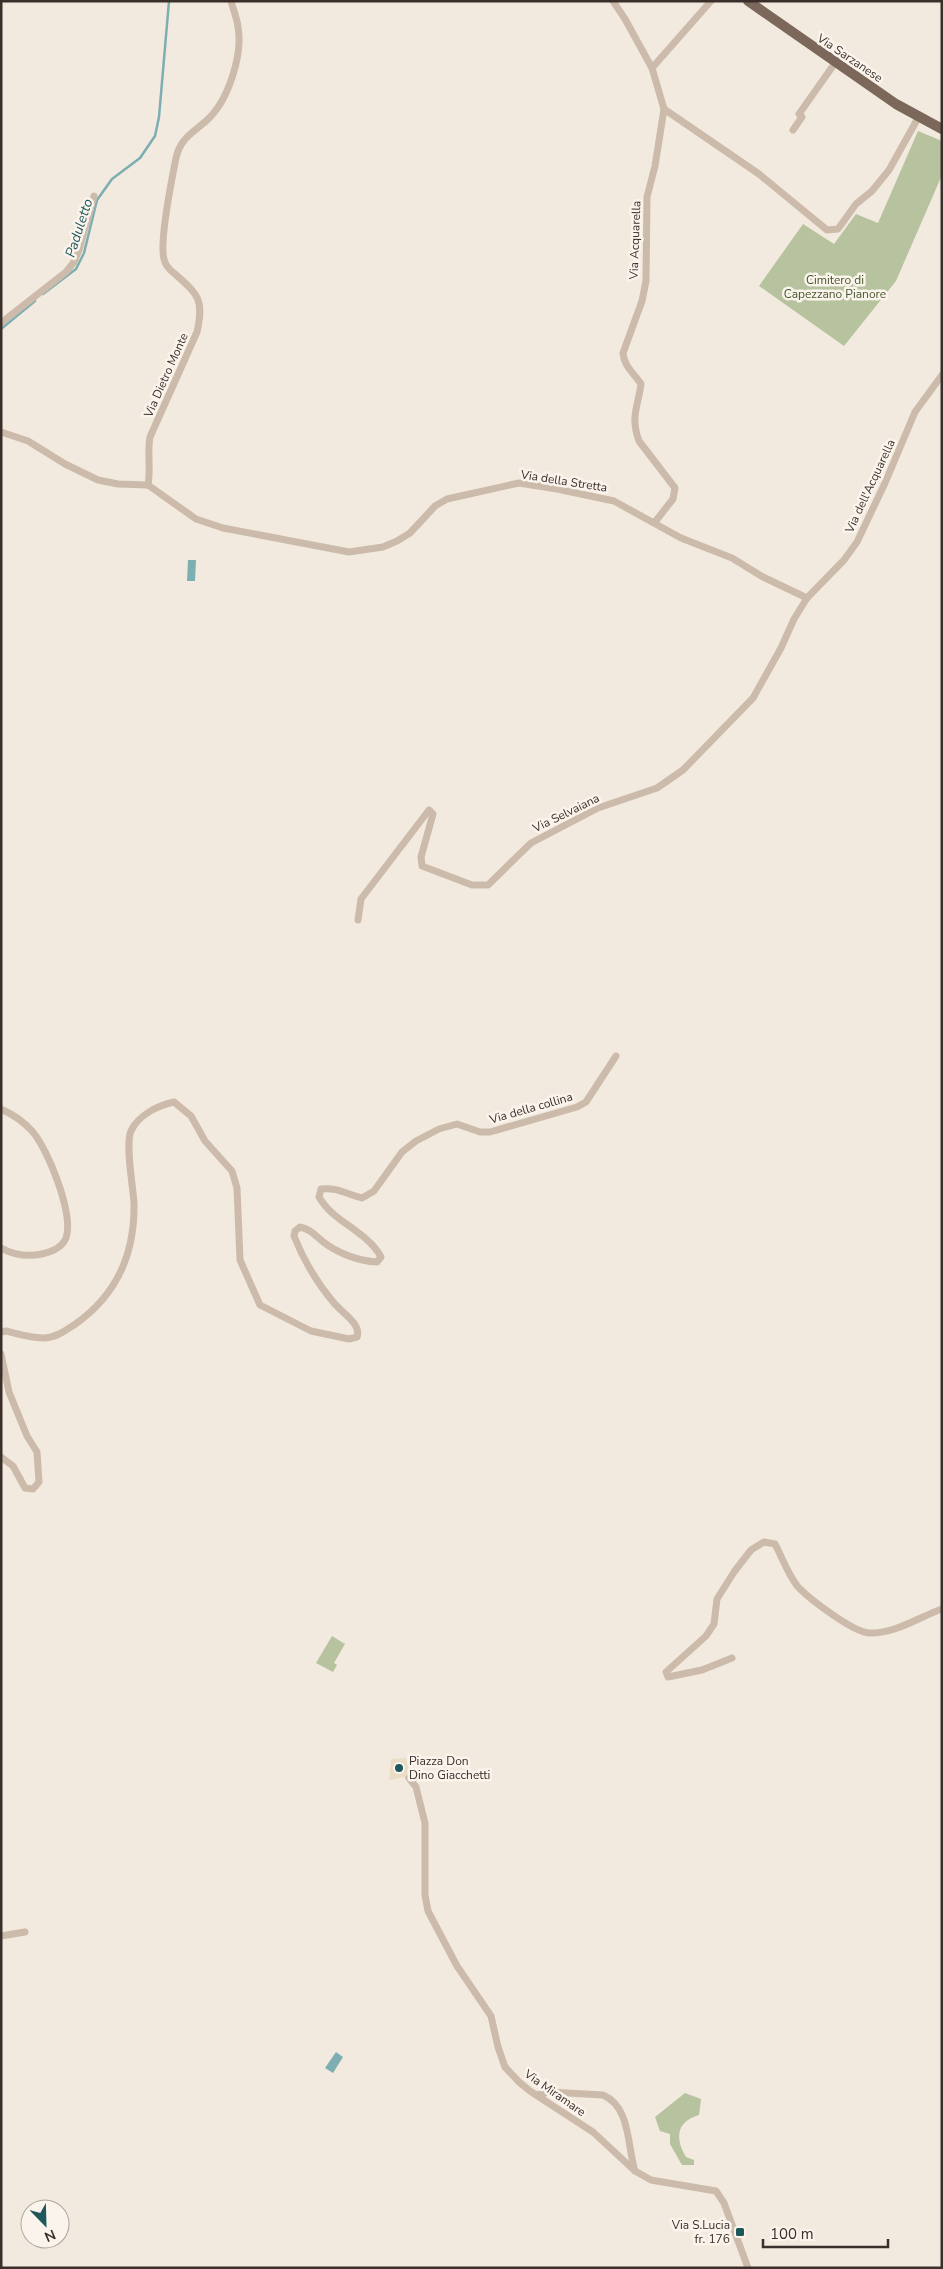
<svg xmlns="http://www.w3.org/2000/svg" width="943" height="2269" font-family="'Nunito Sans',sans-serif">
<rect width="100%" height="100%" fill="#f3eadf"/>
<!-- green -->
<g fill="#b6c39e">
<path d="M918,131L942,141V175L896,281L844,346L759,286L803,224L834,244L856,214L878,223Z"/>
<path d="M332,1636L345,1644L334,1663L337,1665L333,1672L316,1663Z"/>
<path d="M685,2093L701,2099L699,2115C676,2122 675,2138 686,2157L694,2160V2165H682L670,2144V2134L660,2131L655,2117Z"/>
</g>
<!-- plaza -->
<path fill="#ebdcc6" d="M406,1758L411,1777L406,1780L404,1777L389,1780L391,1759Z"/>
<!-- water -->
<g fill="#7daeb1">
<path d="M188,560H196L195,581H187Z"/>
<path d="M336,2052L343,2057L333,2073L325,2068Z"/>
</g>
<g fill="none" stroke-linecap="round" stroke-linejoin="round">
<!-- stream -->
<g stroke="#7daeb1" stroke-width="2.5">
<path d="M43,294L76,269L84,253L97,200L112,179L140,158L155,136L159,117L169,1"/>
<path d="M1,329L35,301"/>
</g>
<!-- minor -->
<g stroke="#cba" stroke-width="7">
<path d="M613,1L625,19L652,68L664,109L759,174L827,230L838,229L856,204L872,191L889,170L918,118"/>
<path d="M652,68L711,1"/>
<path d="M793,130L802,117L799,114L835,63"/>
<path d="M1,323L66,272L74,262L79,250L94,196"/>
<path d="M1,432L28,441L65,464L98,480L118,484L148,485"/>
<path d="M148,485L196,519L223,528L349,552L383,547L397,541L410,533L435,506L447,499L519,483L557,489L614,501L681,538L732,558L763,577L807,598"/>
<path d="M148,485C151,469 147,453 150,437L197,332C204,300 199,295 175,274C171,271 165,265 164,259C159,242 172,178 176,158C180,139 192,133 206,121C228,102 243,55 238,27C237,18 233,9 231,1"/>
<path d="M655,522L673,499L675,488L639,441C630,417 638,407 641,384C634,373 624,367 623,353L642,301L646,281L647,197L655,166L664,109"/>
<path d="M358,920L361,899L429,810L433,814L421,857L422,866L472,885H488L531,843L598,808L657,788L683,770L753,698L781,648L794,619L807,598L844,560L857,542L885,483L915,412L942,375"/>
<path d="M1,1109C12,1114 24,1122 32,1131C48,1149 74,1214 66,1238C62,1248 51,1252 42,1254C27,1257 14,1255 1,1248"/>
<path d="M1,1332L6,1331C17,1334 31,1338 43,1338C55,1338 65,1331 74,1325C116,1296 135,1254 134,1203C133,1186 125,1144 131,1131C138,1115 159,1105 174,1102L191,1116L205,1141L232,1171L237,1188L240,1260L260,1305L311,1331L349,1339L357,1337C362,1324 341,1312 334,1303C317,1283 304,1261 294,1236L295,1231L300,1227C310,1229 315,1235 322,1241C337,1253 358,1261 377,1262L381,1257C367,1231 333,1222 319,1197L321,1189C337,1187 346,1194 362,1198L374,1191L402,1152L416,1141L439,1129L457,1124L480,1132H490L577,1107L586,1102L616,1056"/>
<path d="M1,1354L9,1392L27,1436L37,1452L39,1482L33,1489L25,1488L13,1466L1,1457"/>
<path d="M732,1658L702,1670L668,1677L666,1672L706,1636L714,1624L717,1599L734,1572L751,1550L764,1542L775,1544C782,1557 789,1577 799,1588C811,1600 853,1632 869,1633C895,1634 919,1617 942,1609"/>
<path d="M409,1778L416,1787L425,1823V1895L428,1911L457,1966L491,2016L498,2047L505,2067L519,2082L530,2091L593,2132L635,2171L651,2180L716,2191L724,2203L748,2268"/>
<path d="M1,1936L25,1932"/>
<path d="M537,2095L549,2092L603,2095C631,2107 627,2146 635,2171"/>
</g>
<!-- primary -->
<path stroke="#7c675b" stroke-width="10" d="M748,1L896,104L942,129"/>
</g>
<!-- markers -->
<g fill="#1e575c" stroke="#fbf4ec" stroke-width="2">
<circle cx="399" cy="1768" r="5"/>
<rect x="735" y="2227" width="10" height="10" rx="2.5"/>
</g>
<g text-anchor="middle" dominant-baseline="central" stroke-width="5" stroke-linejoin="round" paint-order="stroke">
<!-- street labels -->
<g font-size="12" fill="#3a2f2a" stroke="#fbf4ec">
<text transform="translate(850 58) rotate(34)">Via Sarzanese</text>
<text transform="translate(635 240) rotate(-88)">Via Acquarella</text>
<text transform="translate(166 375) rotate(-66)">Via Dietro Monte</text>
<text transform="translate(564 481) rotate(9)">Via della Stretta</text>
<text transform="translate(870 486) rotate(-65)">Via dell'Acquarella</text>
<text transform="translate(566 813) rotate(-26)">Via Selvaiana</text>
<text transform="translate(531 1108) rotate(-16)">Via della collina</text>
<text transform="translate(555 2093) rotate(35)">Via Miramare</text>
</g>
<!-- park labels -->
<g font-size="12" fill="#47582d" stroke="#fbf4ec">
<text x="835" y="280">Cimitero di<tspan x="835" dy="14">Capezzano Pianore</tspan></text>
</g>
<!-- poi labels -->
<g font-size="12" fill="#3a2f2a" stroke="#fbf4ec" text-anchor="start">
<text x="409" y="1761">Piazza Don<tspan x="409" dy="14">Dino Giacchetti</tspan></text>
<text x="730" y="2225" text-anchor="end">Via S.Lucia<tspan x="730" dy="14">fr. 176</tspan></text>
</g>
<!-- water labels -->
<g font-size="14" font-style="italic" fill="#1e575c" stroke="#fbf4ec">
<text transform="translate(79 228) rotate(-72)">Paduletto</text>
</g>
</g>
<!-- border -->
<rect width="943" height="2269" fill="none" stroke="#3a2f2a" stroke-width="5"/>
<!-- north arrow -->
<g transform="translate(45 2224) rotate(157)"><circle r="24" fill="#fbf4ec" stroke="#aea59e"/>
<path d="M0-4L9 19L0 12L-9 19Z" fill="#1e575c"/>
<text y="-8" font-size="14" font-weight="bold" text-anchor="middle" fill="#3a2f2a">N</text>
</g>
<!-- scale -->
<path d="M763 2239v8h125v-8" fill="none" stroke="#3a2f2a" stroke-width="2.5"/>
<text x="770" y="2239" font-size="15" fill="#3a2f2a" stroke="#fbf4ec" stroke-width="4" paint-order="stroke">100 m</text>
</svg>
